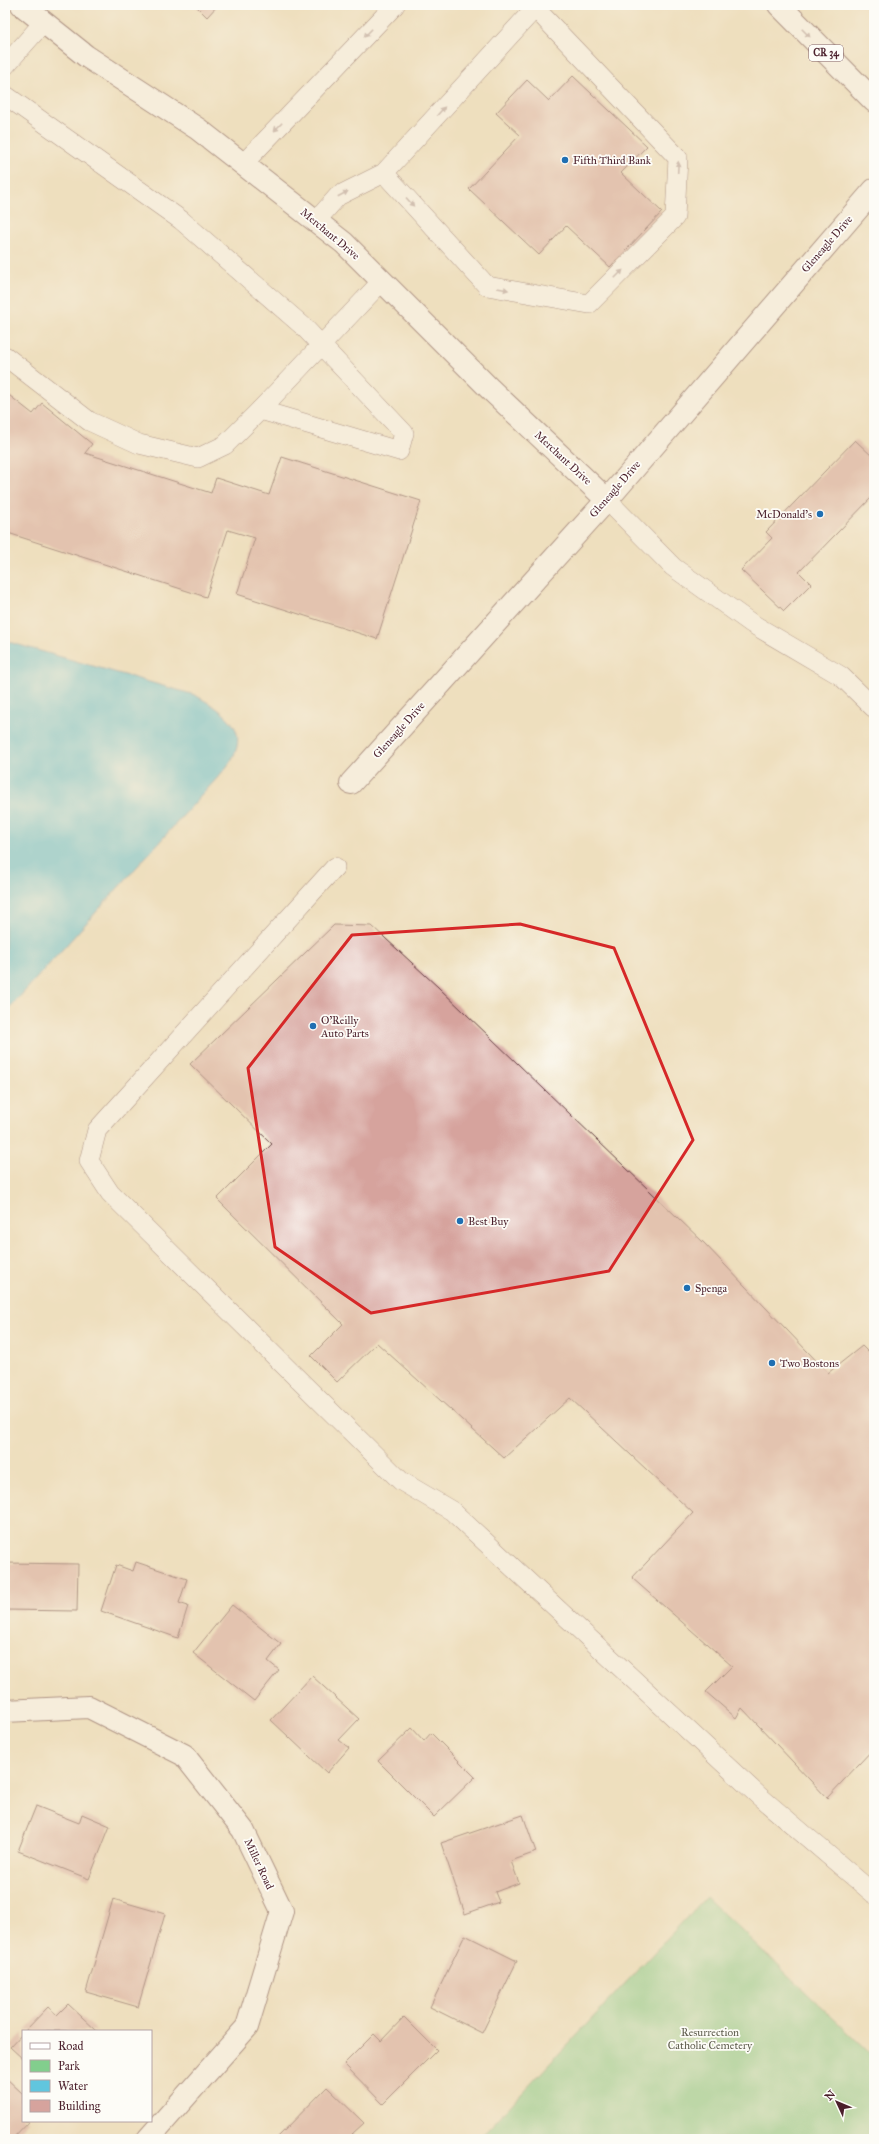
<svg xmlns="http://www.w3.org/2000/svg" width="879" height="2144" font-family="'IM FELL Great Primer',serif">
<rect width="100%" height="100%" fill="#fdfcf7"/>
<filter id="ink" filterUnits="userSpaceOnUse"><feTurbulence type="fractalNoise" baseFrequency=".025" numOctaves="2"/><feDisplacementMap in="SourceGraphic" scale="8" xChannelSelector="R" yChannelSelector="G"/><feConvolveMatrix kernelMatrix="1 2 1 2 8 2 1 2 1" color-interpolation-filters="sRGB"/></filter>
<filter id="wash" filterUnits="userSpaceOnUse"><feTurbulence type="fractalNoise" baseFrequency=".012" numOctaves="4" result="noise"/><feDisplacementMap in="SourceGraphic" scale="16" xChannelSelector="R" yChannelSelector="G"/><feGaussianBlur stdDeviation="0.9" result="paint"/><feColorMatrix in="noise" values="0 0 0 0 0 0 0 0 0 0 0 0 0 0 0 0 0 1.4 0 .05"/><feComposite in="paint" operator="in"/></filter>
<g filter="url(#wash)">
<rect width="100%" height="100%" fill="#eedfbe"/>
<!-- green -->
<path fill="#82ce8d" stroke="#66765c" d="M706,1897L874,2057V2139H479Z"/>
<!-- water -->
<path fill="#61c6de" stroke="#567284" d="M5,641L195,695C219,709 251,726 232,759C229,765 223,771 219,776L5,1013Z"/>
<g id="blocks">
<!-- building -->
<g fill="#d6a39d">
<path d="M195,5H218L207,17Z"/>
<path d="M573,76L647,146L621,173L662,212L610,267L566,226L539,255L469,189L520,135L496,113L527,80L549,101Z"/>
<path d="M5,392L33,414L42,403L92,444L85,453L211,493L216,478L269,495L282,457L421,501L377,639L237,594L255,538L228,530L206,597L8,533L5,531Z"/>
<path d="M855,440L874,458V495L799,572L811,584L784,611L741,570L772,538L766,532Z"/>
<path d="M334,925L372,926L438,987L704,1243L828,1373L862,1346L874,1358V1748L827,1798L742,1708L736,1718L706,1692L732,1666L632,1578L693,1513L570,1398L504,1458L377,1343L337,1382L311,1356L343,1324L217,1199L272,1144L190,1064Z"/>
<path d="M136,1562L187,1579L179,1603L188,1606L178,1638L101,1611L116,1565L133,1571Z"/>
<path d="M5,1563L78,1564L77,1611L5,1610Z"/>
<path d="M232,1605L281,1644L268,1661L279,1670L254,1701L193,1653Z"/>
<path d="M312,1676L359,1719L339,1740L349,1748L327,1773L271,1720Z"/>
<path d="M412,1728L424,1741L431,1733L475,1777L434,1817L378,1761Z"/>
<path d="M36,1806L79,1823L82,1814L110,1826L89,1879L18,1851Z"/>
<path d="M523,1815L536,1852L511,1861L519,1883L495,1892L499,1902L465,1914L441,1843Z"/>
<path d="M113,1899L165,1914L138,2007L86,1992Z"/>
<path d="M465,1935L517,1961L482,2033L430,2007Z"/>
<path d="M68,2004L97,2031H25L48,2007L57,2015Z"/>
<path d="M404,2017L437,2050L383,2104L344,2064L374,2034L381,2041Z"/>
<path d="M23,2033V2059L10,2047Z"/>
<path d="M5,2077L23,2094V2121H29L12,2139H5Z"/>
<path d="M327,2087L364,2123L352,2134L358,2139H276Z"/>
</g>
</g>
</g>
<g filter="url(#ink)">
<use href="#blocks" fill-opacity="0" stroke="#633c41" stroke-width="1"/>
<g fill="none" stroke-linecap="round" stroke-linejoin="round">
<!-- service casing -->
<g stroke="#633c41" stroke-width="20">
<g id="service">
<path d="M5,66L43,23"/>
<path d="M5,95L181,220L304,327L404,433L399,451L260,410L225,445L198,458L139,444L89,421L5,356"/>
<path d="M243,164L395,5"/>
<path d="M384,173L487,286L589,304L675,217L678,158L535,8"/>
<path d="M316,221L338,196L384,173L535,8L532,5"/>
<path d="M260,410L382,281"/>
<path d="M607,500L673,567L751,623L841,676L874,708"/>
<path d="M335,867L97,1130L89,1161L110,1193L401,1481L452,1511L759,1796L874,1894"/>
</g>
</g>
<!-- minor casing -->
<g stroke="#633c41" stroke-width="24">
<g id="minor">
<path d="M22,5L86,56L198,129L344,243L490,389L607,500"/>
<path d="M351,783L607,500L874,190"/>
<path d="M5,1711L89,1707L184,1755L243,1830L282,1911L247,2027L148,2139"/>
</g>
</g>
<!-- primary casing -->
<g stroke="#633c41" stroke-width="24">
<path id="primary" d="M779,5L874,101"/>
</g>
<!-- service -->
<use href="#service" stroke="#fff" stroke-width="19"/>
<!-- minor -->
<use href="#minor" stroke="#fff" stroke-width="22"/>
<!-- primary -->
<use href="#primary" stroke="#fff" stroke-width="22"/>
</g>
<!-- one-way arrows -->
<defs><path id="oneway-solid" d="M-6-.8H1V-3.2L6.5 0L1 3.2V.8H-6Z"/></defs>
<g fill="#ae9aa0">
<use href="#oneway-solid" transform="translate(368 33) rotate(134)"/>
<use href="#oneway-solid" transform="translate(806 33) rotate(45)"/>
<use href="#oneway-solid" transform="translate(441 111) rotate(-48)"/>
<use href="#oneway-solid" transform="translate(278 127) rotate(134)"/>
<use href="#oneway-solid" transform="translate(678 167) rotate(-87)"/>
<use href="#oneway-solid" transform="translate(343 194) rotate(-28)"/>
<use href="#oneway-solid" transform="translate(410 202) rotate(48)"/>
<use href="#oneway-solid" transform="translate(619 274) rotate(-45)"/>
<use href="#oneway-solid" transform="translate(503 289) rotate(10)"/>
</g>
</g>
<!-- marked area -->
<path d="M0 0H879V2144H0ZM520,924L614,948L693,1140L609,1271L371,1313L275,1247L248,1068L352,935Z" fill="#eedfbe" fill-opacity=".55" fill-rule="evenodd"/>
<path fill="none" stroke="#d62828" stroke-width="3" stroke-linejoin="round" d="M520,924L614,948L693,1140L609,1271L371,1313L275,1247L248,1068L352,935Z"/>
<!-- markers -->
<g fill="#1f6fb2" stroke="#fdfcf7" stroke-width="1.5">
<circle cx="565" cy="160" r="4"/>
<circle cx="820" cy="514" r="4"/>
<circle cx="313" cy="1026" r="4"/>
<circle cx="460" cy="1221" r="4"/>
<circle cx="687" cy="1288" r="4"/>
<circle cx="772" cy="1363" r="4"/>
</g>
<g text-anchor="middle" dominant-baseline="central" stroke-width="3.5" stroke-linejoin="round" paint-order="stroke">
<!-- shield labels -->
<rect fill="#fdfcf7" stroke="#806168" stroke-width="1" x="809" y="45" width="34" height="16" rx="3"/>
<g font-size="10" font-weight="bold" fill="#4a1f2b">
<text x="826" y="53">CR 34</text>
</g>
<!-- poi labels -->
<g font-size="11" fill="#4a1f2b" stroke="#fdfcf7" text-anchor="start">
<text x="573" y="160">Fifth Third Bank</text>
<text x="812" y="514" text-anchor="end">McDonald's</text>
<text x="321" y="1020">O'Reilly<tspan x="321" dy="13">Auto Parts</tspan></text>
<text x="468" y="1221">Best Buy</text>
<text x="695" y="1288">Spenga</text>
<text x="780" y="1363">Two Bostons</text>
</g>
<!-- street labels -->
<g font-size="11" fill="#4a1f2b" stroke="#fdfcf7">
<text transform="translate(330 234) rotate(40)">Merchant Drive</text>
<text transform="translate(827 244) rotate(-49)">Gleneagle Drive</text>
<text transform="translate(563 458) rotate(43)">Merchant Drive</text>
<text transform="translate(615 489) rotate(-49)">Gleneagle Drive</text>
<text transform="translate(399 730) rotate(-48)">Gleneagle Drive</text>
<text transform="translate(259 1864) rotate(65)">Miller Road</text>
</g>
<!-- park labels -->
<g font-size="11" fill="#5e5c4d" stroke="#fdfcf7">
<text x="710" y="2032">Resurrection<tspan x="710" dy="13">Catholic Cemetery</tspan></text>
</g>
</g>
<!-- margin -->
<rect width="879" height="2144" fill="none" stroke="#fdfcf7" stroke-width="20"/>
<!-- legend -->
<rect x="22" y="2030" width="130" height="92" fill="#fdfcf7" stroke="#b5a4a5"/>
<rect x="30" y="2043" width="20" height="6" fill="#ffffff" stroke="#b5a4a5"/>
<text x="58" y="2050" font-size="12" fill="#4a1f2b">Road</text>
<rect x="30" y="2060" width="20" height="12" fill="#82ce8d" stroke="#b5a4a5"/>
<text x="58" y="2070" font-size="12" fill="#4a1f2b">Park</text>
<rect x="30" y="2080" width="20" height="12" fill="#61c6de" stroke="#b5a4a5"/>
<text x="58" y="2090" font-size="12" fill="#4a1f2b">Water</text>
<rect x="30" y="2100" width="20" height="12" fill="#d6a39d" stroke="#b5a4a5"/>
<text x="58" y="2110" font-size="12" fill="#4a1f2b">Building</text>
<!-- north arrow -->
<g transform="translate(837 2102) rotate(314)" stroke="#fdfcf7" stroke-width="3" paint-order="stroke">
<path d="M0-3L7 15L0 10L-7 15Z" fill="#4a1f2b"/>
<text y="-6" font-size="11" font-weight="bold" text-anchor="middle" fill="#4a1f2b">N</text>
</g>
</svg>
